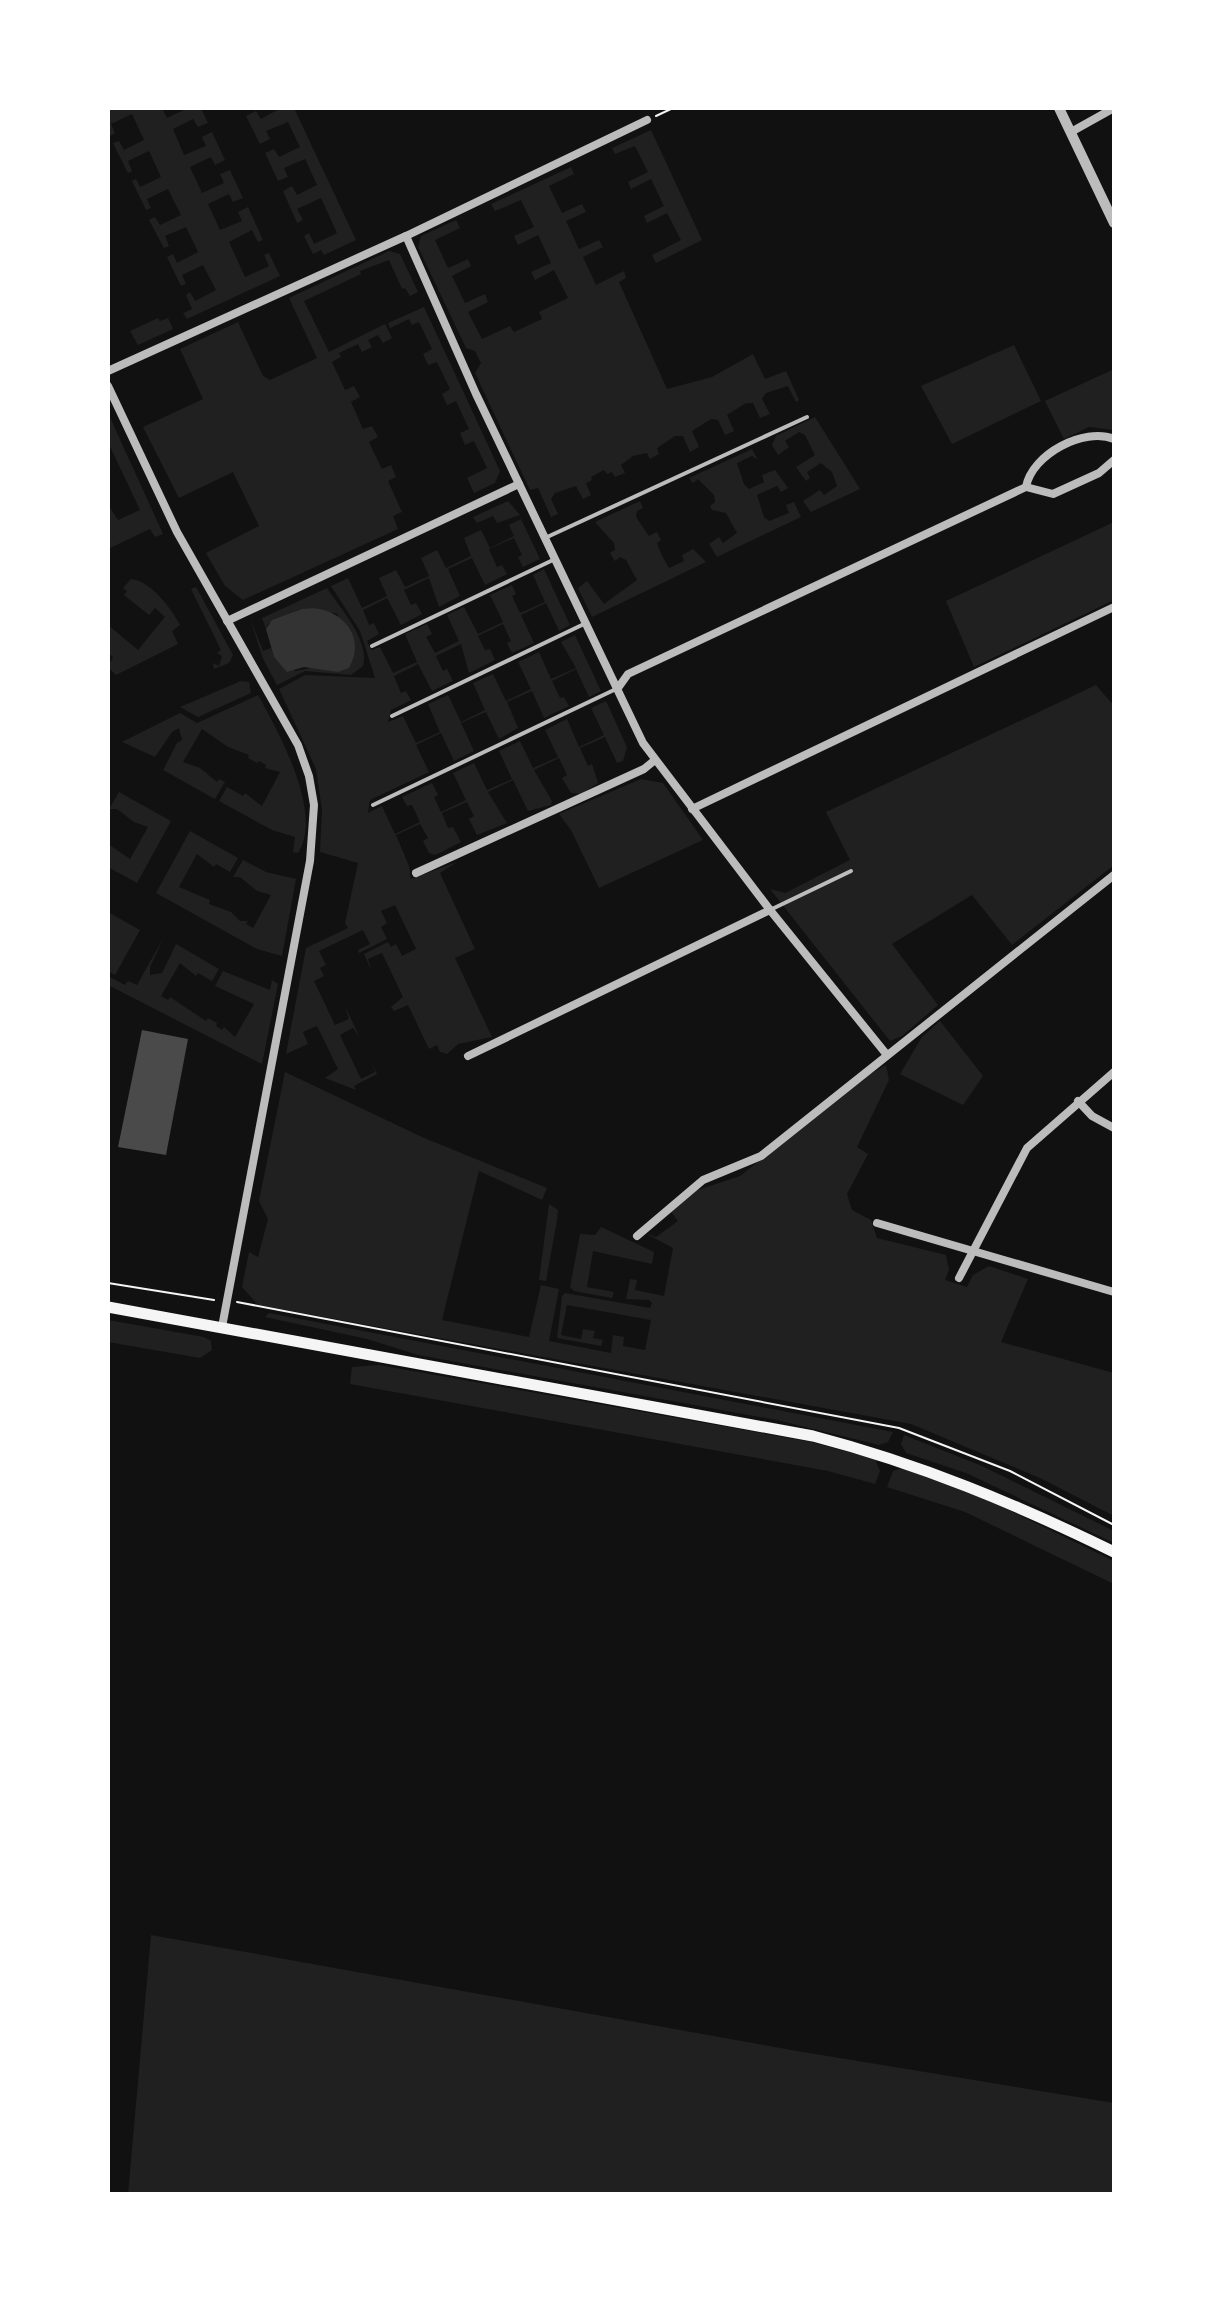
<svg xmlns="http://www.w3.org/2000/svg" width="1222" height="2302" font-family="'Sofia Sans Condensed',sans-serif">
<rect width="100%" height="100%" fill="#111"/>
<!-- green -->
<g fill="#202020">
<path d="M108,108H162L167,118L188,108H201L208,123L198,127L193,119L173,129L184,155L206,146L202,137L212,132L225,160L215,165L211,157L190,167L202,193L224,183L220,174L230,170L243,198L233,202L229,194L208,204L220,230L242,221L238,212L248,207L263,240L258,242L252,230L229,242L245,277L269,266L264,255L269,253L280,276L187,319L183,313L192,309L186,295L190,292L195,301L216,290L203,265L182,275L186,284L181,286L167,257L173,254L177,263L198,252L186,227L165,236L169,246L164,248L149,220L155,217L160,225L181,215L168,189L147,199L151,208L146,210L132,181L136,179L140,187L161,177L149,151L128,161L132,171L128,173L113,143L119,141L124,150L144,140L132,114L111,124L115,133L110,136Z"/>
<path d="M281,108H294L356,240L324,255L321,250L313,254L304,236L309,233L314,244L337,233L321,198L297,209L303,220L297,223L283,191L292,186L297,195L317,185L305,159L284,168L288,177L278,181L265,153L274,149L279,157L300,147L288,122L266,131L270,139L260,144L246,116L256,111L261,119Z"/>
<path d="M651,130L702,240L656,263L652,255L681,240L667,213L647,223L644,216L664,206L651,179L631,189L628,182L648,172L635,146L615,154L612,148Z"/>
<path d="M571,167L574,174L549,186L562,213L582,204L586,212L566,221L579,249L599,240L603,247L583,257L596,285L624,271L626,278L619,282L667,389L712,377L753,354L765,379L786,371L799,400L796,402L788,386L766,393L762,399L770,414L760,418L753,403H746L727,415L734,431L725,435L718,420L711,419L692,431L699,447L690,452L683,436H675L657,448L659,454L650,459L647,453L633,456L621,465L625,473L615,477L612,472L607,474L604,470L591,477L592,480L586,483L591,495L583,499L576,486L555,493L551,499L558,514L551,517L538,488L530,490L475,373L481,363L475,351L466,348L418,247L421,236L456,220L460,228L435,240L448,268L468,259L471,266L452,276L465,303L485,294L488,302L468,312L482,339L510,326L514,332L542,319L539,312L568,298L554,270L535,280L531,272L551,263L538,235L518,245L514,236L534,227L521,200L495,211L491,204Z"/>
<path d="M389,251L400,254L418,292L410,296L405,288L402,289L389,260L360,271L361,274L304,301L329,352L385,324L392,338L383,343L378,335L368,340L372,347L362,352L358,344L339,353L341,357L332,362L345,390L354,386L360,397L351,402L363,429L372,426L378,437L369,442L382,469L391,465L396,477L388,481L402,512L393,516L398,529L243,600L225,586L206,553L259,526L233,472L179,498L143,427L203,399L180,349L238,322L263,376L270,380L317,358L289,298Z"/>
<path d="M424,307L500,471L495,483L474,493L467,478L487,468L474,441L465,445L460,433L469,429L456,401L447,405L442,394L450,389L437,362L428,365L423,354L432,349L419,322L412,325L409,319L390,328L388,323Z"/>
<path d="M158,318L160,321L168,318L173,329L138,345L130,331Z"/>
<path d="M1014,345L1041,401L952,444L921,386Z"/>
<path d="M1114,369V430L1089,427L1064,439L1045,401Z"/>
<path d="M109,415L163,534L155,537L150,529L108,549V505L118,520L140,510L108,442Z"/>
<path d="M815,417L860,489L811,512L803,501L820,490L824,495L837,486L832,472L821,463L807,472L810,478L806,481L796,467L815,455L805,435L799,432L785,441L789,447L778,455L772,445L776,436Z"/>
<path d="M752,449L758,460L752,456L737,463L744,484L749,489L764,482L762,475L775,470L788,488L781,492L777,486L757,495L764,517L769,521L789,513L786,505L794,502L801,517L717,557L709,544L719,537L723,543L737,533L726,513L712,510L710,506L715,502L714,495L698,479L693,483L689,478Z"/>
<path d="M508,501L520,515L497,523L493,516L477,523L473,517Z"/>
<path d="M640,501L643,508L637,511L636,517L649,536L657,532L661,540L657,543C661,554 663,558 669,568L684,561L682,555L693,549L706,562L592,617L578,588L587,581L604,604L637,580L626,560L620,557L615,561L610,553L615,550L614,543L595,522Z"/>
<path d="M521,519L540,559L523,567L518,557L522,555L514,538L489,549L497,567L502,565L507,574L485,585L472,558L448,569L460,596L439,607L429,578L404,590L411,605L416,603L422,614L401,625L387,598L363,610L369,625L374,623L379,634L367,641L372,650L380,647L393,673L417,662L405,634L427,624L432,634L426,637L435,653L459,641L447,615L464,607L478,634L503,622L490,595L512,585L516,594L512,596L520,613L545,602L533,575L544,569L570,625L559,631L546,603L521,615L534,643L512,653L507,643L511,641L503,624L478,636L485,650L490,649L495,660L469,673L461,644L436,656L443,671L447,669L453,681L432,691L418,664L394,676L401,693L406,691L411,700L391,710L388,722L403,716L416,743L440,732L428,704L448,695L461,722L485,710L473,683L493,674L506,701L531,689L518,662L539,652L551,679L576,668L561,642L575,635L601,691L589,697L576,669L552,681L560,698L564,697L569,706L544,718L532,691L507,702L518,728L499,739L486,712L461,723L474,751L454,761L441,733L416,745L429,772L370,800L368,813L382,806L395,834L420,822L412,805L407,806L402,797L432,783L438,795L434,797L441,812L466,800L453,773L474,763L487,790L512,779L499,751L520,741L533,768L558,757L545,730L567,719L579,747L604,735L591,708L606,701L627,747L623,761L617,763L605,737L580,748L588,766L592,764L598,783L581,794L571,793L562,778L567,775L559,758L534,770L552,801L551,805L528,811L513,780L488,792L507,823L477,835L469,819L474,816L467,802L442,813L448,828L453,827L461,842L435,855L429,853L423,841L428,838L420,824L396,835L409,866L411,879L457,862L440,873L475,949L455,958L492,1037L458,1044L447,1054L440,1052L437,1045L429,1049L408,1005L394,1011L391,1007L403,997L382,953L368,959L372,972L364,954L388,942L391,947L396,944L402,956L416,949L395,905L381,911L387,923L381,927L387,939L359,953L358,950L370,944L363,930L319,951L326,965L320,968L324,976L314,981L335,1025L349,1019L345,1006L360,1038L353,1028L340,1035L361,1079L375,1072L370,1060L377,1074L354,1086L356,1090L325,1078L338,1069L317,1026L303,1032L308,1044L286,1054L306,948L348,928L345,923L358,863L320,852L322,810L316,769L279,689L305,675L375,678L360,631L331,586L348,578L362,608L387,596L379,578L396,570L405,587L429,576L421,558L437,550L446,568L471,556L464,538L481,530L490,548L514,536L509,525Z"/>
<path d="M1114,522V600L974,667L946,601Z"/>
<path d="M131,579C151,581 171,608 180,625L172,631L178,644L116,675L108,667L113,657L108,653V625L138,650L165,617L155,608L149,615L124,595L127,591L123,588Z"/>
<path d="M196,587L233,655L229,663L214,669L213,663L219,666L222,656L217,653L221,650L191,589Z"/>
<path d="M327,588C340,608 370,640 363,666L351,675L305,671L277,685L263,659L250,618L263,651L271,648L274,657L295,671L316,667L338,672V614L308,608L268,624L266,629L262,618Z"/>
<path d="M241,681L249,682L251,693L198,717L180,707Z"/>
<path d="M1096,685L1114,706V865L1012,945L972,895L892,944L938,1005L902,1036L890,1041L770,889L785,893L850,860L826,812Z"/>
<path d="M258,695C278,731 324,813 298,853L293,852L295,837L272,830L219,801L227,787L243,796L245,793L262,806L280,772L265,768L266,765L259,761L257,763L248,758L249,755L228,747L202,729L183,762L200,768L217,782L219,779L225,782L215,799L163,770L177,743L182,740L179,728L172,732L155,757L122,742L180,713L197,723Z"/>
<path d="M641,779L663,783L703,840L599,888L571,830L559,814Z"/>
<path d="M119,792L171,821L137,883L108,867V844L130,859L148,827L134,822L117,809H109Z"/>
<path d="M190,831L238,858L230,872L216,864L214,867L197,854L179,887L210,900L209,904L231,912L240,921H248L246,924L253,928L271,895L257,891L240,877H233L243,860L266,872L296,879L282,956L257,949L156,893Z"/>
<path d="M108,912L140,930L115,975L108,971Z"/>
<path d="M164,937L150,967V975L162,973L176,944L219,969L212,981L198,973L196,976L180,963L161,996L168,1000L170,997L206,1021L208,1018L217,1023L216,1026L222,1030L224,1027L235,1037L254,1004L215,986L223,971L270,990L272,980L278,984L262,1064L108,985V976L125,985L128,981L137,985Z"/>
<path d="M940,1021L983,1076L963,1105L900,1074L922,1037Z"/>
<path d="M886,1065L889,1080L857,1147L868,1154L847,1194L852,1210L871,1220L877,1238L946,1255L949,1270L945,1280L967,1287L973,1275L989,1266L1028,1279L1001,1342L1114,1373V1516L1040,1478L911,1424L258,1305L242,1287L249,1252L258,1257L268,1219L259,1201L285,1072L422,1137L547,1188L542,1200L479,1171L442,1320L529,1337L541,1285L559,1289L549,1341L611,1353L613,1335L624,1337L623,1346L645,1350L651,1320L567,1305L561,1335L581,1339L583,1329L595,1331L593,1338L603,1340L601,1346L557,1338L562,1296L565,1293L650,1308L652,1303L649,1300L626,1299L630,1279L637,1280L635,1290L664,1296L673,1248L645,1233L656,1237L678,1221L669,1209L686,1194L740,1176L863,1078Z"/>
<path d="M549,1204L558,1210L557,1220L546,1281L539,1280Z"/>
<path d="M601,1227L654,1252L652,1264L593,1251L587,1287L614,1292L612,1298L574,1291L570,1287L580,1234L595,1235Z"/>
<path d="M269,1313L893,1432L888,1442L879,1445L777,1420L418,1355L367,1339L265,1317Z"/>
<path d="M108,1320L204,1337L211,1341L212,1350L200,1358L108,1342Z"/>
<path d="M379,1365L811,1442L875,1459L880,1471L875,1484L828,1471L350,1384L352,1367Z"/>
<path d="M904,1435L982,1466L1114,1531V1543L966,1473L906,1453L901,1444Z"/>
<path d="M903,1468L984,1498L1114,1561V1584L965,1512L887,1487L893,1471Z"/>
<path d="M151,1935L797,2051L1114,2103V2194H128Z"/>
</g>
<!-- water -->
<path fill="#333" d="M302,609C336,603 369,634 349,668L338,672L304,667L287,672L274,657L266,629L272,620Z"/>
<!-- building -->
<path fill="#4a4a4a" d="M142,1030L188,1039L166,1155L118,1147Z"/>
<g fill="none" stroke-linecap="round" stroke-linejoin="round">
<!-- path -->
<g stroke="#f5f5f5" stroke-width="2">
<path d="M656,116L673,108"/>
<path d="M108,1283L214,1300"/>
<path d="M237,1302L899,1428L1010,1471L1114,1525"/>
</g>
<!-- service -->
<g stroke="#bcbcbc" stroke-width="4">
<path d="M545,538L807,417"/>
<path d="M372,646L553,560"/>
<path d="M392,716L584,624"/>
<path d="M373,805L616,689"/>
<path d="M770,910L851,871"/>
</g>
<!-- minor -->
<g stroke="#bcbcbc" stroke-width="8">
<path d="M1071,132L1114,108"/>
<path d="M406,236L476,394L643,743L770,910L887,1055"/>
<path d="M108,371L406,236L647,120"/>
<path d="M108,386L177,532L298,745L309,776L314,805L310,861L222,1327"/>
<path d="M1026,487L1053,494L1099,473L1114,460"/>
<path d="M227,621L519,484"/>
<path d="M618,688L628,674L1026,487C1032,454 1084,427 1114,439"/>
<path d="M692,809L1114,607"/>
<path d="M416,873L644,769L655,760"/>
<path d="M468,1056L770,910"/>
<path d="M1078,1101L1092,1116L1114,1128"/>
<path d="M877,1223L1114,1292"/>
<path d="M637,1236L703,1180L761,1156L1114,875"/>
<path d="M959,1278L1027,1148L1114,1072"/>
</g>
<!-- tertiary -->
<path stroke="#bcbcbc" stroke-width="10" d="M1059,108L1114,223"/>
<!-- secondary -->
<path stroke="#f5f5f5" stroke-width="11" d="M108,1307L813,1436C920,1464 1016,1504 1114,1552"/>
</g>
<!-- border -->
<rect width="1222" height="2302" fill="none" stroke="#ffffff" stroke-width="220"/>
</svg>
